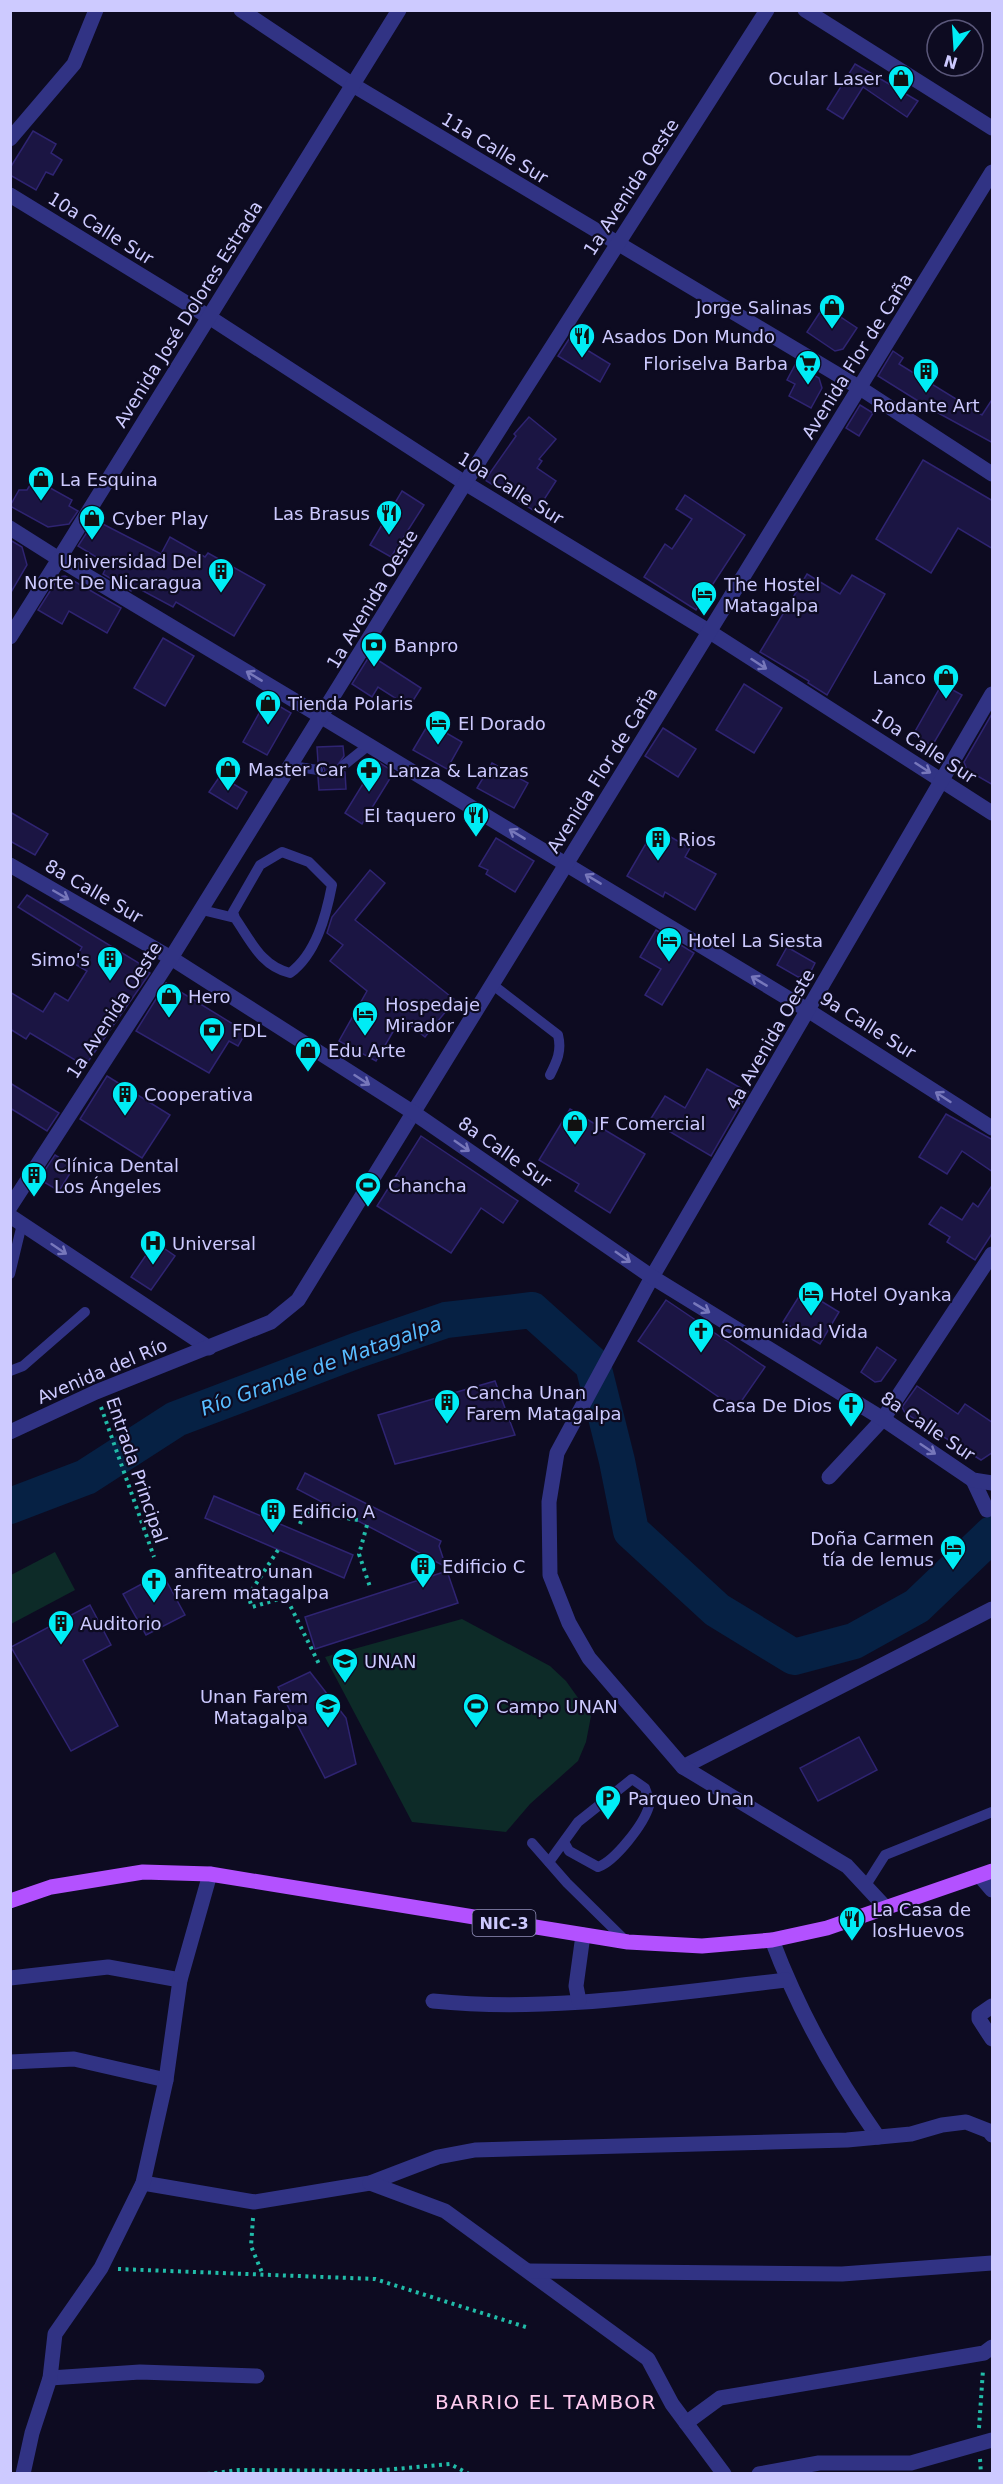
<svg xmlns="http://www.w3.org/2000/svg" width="1003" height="2484" font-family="'DejaVu Sans',sans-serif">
<rect width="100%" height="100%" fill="#0d0b21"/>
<!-- green -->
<g fill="#0d2b28">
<path d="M55,1552L75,1590L11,1624V1575Z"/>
<path d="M462,1619L550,1666L566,1681L591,1716L586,1742L578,1761L530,1804L506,1832L412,1822L325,1657Z"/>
</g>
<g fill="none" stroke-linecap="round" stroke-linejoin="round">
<!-- river -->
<path stroke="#062144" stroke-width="36" d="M10,1506L86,1477L176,1419L358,1350L446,1320L532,1310L593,1365L617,1461L631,1531L717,1610L794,1657L854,1641L917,1606L992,1534"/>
</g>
<!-- building -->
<g fill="#1b1543" stroke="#2f2472" stroke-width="1.5">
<path d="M855,64L918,101L907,117L863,87L843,119L827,109Z"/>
<path d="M33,131L56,144L51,153L62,160L53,175L46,172L36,190L10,175V168Z"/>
<path d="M824,306L857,328L843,349L835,351L807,332Z"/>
<path d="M569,339L610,364L600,382L558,356Z"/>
<path d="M893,351L903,358L899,364L982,415L993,398V443L931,409L878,376Z"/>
<path d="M795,365L819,378L822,388L811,408L789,396L795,384L787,380Z"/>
<path d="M860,405L873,413L859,436L846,428Z"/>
<path d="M529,417L556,439L539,459L542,461L537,468L556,481L536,512L485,480L516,436L514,434Z"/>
<path d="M923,460L993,501V549L958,528L931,573L876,539Z"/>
<path d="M34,479L72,500L69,506L78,511L69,524L48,527L10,506L19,490H27Z"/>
<path d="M402,491L424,505L391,557L370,545Z"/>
<path d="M685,495L745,535L696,610L644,577L665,544L672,549L692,519L676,509Z"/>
<path d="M95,520L161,554L170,537L205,557L208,553L265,585L234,636L176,602L173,607L134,586L131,591L103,574L108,564L78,546Z"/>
<path d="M10,540L22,547L27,565L10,594Z"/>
<path d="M807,574L840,594L852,575L885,594L827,695L808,683L809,681L760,652Z"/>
<path d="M65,576L121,608L107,633L69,611L62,624L38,610L59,577Z"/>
<path d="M163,638L194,656L165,706L134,688Z"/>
<path d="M370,655L421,688L409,707L378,687L372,697L352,684Z"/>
<path d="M744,684L782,708L754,753L716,730Z"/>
<path d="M942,684L962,695L932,746L913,735Z"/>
<path d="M267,699L291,713L267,755L243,742Z"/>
<path d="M993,712V785L967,770L964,762Z"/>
<path d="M429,723L462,742L447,769L413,750Z"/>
<path d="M663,728L696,749L678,777L645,756Z"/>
<path d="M343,746L344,756L337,766L339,770L345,772L346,789L319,790L318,777L325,771L323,765L318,762L317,747Z"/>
<path d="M377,761L394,772L362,824L345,813Z"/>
<path d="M492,763L528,783L514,808L477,788Z"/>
<path d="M220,776L247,792L237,809L209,792Z"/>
<path d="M10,812L48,834L35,855L10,841Z"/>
<path d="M655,828L690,848L685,857L716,874L695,910L665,892L663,897L627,876Z"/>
<path d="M496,838L534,861L515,892L486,874L488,870L479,866Z"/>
<path d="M370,870L385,883L355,920L455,1000L425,1037L401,1018L376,1061L339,1041L367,991L330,961L343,945L327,933L332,917Z"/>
<path d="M27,895L147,968L146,971L150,973L85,1066L30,1033L26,1039L10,1029V992L43,1012L55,993L68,1001L87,971L73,963L82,947L18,907Z"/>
<path d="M656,930L694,953L662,1005L645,995L661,969L640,957Z"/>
<path d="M787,947L815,963L809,975L798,977L777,965Z"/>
<path d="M166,983L246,1032L238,1046L229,1041L209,1073L136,1031Z"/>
<path d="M707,1069L748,1092L711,1156L650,1120L665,1096L685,1108Z"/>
<path d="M107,1076L170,1115L142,1158L80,1119Z"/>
<path d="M10,1083L59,1113L47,1131L10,1108Z"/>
<path d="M570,1109L645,1154L610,1213L575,1191L579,1184L539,1160Z"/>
<path d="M946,1114L993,1140V1172L962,1151L947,1174L919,1157Z"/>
<path d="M421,1136L518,1201L503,1223L481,1208L451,1253L377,1206Z"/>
<path d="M55,1155L74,1167L59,1191L39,1179Z"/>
<path d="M993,1184V1232L975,1260L947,1242L950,1237L929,1224L941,1207L962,1220L973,1203L978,1207Z"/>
<path d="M155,1242L175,1256L151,1290L131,1277Z"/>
<path d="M803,1290L839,1312L820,1344L783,1322Z"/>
<path d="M666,1300L765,1367L736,1409L638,1341Z"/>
<path d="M877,1347L896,1360L881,1381L875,1382L861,1372Z"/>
<path d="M495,1381L515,1435L395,1464L378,1415Z"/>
<path d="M917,1386L958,1414L965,1404L993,1423V1452L981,1460L905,1413L902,1407Z"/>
<path d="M305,1473L441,1541L439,1546L446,1567L297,1489Z"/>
<path d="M214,1496L353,1555L344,1578L205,1518Z"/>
<path d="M447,1571L458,1603L315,1649L305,1617Z"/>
<path d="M162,1573L185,1615L146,1635L123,1594Z"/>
<path d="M90,1605L111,1645L83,1660L118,1726L71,1751L11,1647Z"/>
<path d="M310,1672L346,1718L356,1764L325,1778L278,1687Z"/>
<path d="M859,1737L877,1770L818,1801L800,1768Z"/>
</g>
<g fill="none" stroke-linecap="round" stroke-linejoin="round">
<!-- path -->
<g stroke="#21bca9" stroke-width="4" stroke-dasharray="3 4.5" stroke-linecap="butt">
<path d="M101,1407L154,1557"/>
<path d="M300,1524L303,1515L320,1506L332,1516L358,1520"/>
<path d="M367,1525L359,1554L370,1587"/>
<path d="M278,1550L248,1596L252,1607L286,1597L320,1666"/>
<path d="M253,2218L251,2246L263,2275"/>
<path d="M118,2269L375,2279L529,2328"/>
<path d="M979,2428L983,2370"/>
<path d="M980,2459L981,2474"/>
<path d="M207,2474L239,2470L373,2471L450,2464L469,2474"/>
</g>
<!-- service -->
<g stroke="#313384" stroke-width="10">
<path d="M344,765L369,745"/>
<path d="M292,766L318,770"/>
<path d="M202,910L235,918C251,941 261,966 290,973C316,954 326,916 332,885L309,862L282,852L260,865L233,912L235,918"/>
<path d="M493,985L558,1035C562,1051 557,1061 550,1075"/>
<path d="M10,1274L22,1224"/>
<path d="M10,1371L23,1366L85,1312"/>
<path d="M532,1843L567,1883L627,1942"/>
<path d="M549,1862L578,1822L632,1779L645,1788C647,1794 650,1801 649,1806C644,1824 615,1861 598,1867L569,1851L564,1842"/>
<path d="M866,1885L885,1855L992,1812"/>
</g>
<!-- minor -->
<g stroke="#313384" stroke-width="15">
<path d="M241,10L353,85L860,388L992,474"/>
<path d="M10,139L74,64L96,10"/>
<path d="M10,195L209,317L465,483L710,632L992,813"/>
<path d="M10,528L59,559L399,10"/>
<path d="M322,717L809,1011L992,1128"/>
<path d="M10,1216L209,1348"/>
<path d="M10,1432L96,1392L271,1322L298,1300L992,172"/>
<path d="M829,1477L883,1419L992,1254"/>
<path d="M973,1480L987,1510"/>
<path d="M683,1767L992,1609"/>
<path d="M980,1876L992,1890"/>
<path d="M887,1909L847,1866L683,1767L589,1658L569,1623L550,1575L549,1502L557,1453L652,1277L992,694"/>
<path d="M772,1940C798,2009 835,2076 878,2137"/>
<path d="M10,1978L108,1967L180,1980"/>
<path d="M433,2001C550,2013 670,1993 787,1980"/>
<path d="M579,2001L576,1986L583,1935"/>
<path d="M992,2006L979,2015V2019L992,2039"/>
<path d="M10,2062L74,2059L166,2080"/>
<path d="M143,2183L254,2202L370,2183L438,2157L475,2150L847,2140L911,2134L942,2125L966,2122L989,2131L992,2135"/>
<path d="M370,2183L445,2211L648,2359L672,2404L724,2474"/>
<path d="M528,2271L842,2274L992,2263"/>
<path d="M50,2378L140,2372L257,2376"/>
<path d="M686,2423L720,2398L984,2353L992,2347"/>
<path d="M23,2474L32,2433L50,2378L55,2334L101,2268L143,2183L166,2080L180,1980L210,1874"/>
<path d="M759,2474L819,2463H911L992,2440"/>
</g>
<!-- tertiary -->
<g stroke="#313384" stroke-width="15">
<path d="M805,10L992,128"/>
<path d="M10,637L59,559L322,717"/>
<path d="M10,865L171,958L414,1113L652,1277L883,1419L973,1480L992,1483"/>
<path d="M10,1207L171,958L465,483L767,10"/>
</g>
<!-- primary -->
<path stroke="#b351ff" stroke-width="15" d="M10,1901L51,1887L143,1872L210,1874L628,1942L702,1946L772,1940L827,1928L992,1871"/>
</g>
<!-- one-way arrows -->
<defs><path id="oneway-shaft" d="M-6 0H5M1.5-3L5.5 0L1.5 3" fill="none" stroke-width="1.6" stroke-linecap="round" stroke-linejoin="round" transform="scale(1.5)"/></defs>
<g stroke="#77b">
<use href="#oneway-shaft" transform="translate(759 664) rotate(33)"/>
<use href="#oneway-shaft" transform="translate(254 676) rotate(-149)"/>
<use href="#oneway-shaft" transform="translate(923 768) rotate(33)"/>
<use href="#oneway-shaft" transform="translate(517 834) rotate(-149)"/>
<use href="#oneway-shaft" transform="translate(593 879) rotate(-149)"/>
<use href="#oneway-shaft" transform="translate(61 895) rotate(30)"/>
<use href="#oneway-shaft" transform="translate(759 981) rotate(-149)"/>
<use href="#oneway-shaft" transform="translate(362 1080) rotate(33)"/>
<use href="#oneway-shaft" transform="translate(943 1097) rotate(-147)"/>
<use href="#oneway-shaft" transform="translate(462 1146) rotate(35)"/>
<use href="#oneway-shaft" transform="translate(59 1249) rotate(34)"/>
<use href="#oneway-shaft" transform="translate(623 1257) rotate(35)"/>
<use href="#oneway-shaft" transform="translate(702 1308) rotate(31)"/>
<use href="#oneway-shaft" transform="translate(928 1449) rotate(34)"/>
</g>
<!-- icons -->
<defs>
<g id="shop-pin" transform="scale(1.35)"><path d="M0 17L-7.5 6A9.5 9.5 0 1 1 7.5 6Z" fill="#00ecf5" stroke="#0d0b21"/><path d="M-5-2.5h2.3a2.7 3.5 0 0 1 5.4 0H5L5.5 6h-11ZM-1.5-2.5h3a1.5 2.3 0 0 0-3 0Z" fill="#111"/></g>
<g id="restaurant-pin" transform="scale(1.35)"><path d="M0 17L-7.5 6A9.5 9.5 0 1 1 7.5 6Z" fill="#00ecf5" stroke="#0d0b21"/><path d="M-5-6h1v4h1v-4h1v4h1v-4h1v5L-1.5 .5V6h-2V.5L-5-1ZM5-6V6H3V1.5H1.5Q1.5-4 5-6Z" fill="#111"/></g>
<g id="supermarket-pin" transform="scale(1.35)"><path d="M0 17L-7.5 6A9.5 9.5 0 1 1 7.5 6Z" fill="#00ecf5" stroke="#0d0b21"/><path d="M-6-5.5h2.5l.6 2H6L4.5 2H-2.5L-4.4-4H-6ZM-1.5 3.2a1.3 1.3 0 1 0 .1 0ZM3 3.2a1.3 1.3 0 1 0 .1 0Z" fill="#111"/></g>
<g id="building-pin" transform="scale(1.35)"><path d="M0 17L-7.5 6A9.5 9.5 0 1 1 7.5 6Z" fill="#00ecf5" stroke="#0d0b21"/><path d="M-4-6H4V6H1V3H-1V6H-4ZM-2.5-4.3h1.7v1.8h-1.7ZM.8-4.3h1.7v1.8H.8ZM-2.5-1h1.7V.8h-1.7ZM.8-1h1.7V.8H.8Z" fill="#111"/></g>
<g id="hotel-pin" transform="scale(1.35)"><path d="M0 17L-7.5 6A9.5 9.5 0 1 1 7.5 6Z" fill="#00ecf5" stroke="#0d0b21"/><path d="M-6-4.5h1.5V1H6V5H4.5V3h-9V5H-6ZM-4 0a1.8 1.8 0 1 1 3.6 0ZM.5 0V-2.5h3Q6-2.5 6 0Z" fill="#111"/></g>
<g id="bank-pin" transform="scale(1.35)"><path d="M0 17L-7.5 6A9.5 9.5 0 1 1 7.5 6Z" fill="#00ecf5" stroke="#0d0b21"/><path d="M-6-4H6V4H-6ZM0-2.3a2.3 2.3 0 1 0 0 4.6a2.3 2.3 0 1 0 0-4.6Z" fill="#111"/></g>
<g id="pharmacy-pin" transform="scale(1.35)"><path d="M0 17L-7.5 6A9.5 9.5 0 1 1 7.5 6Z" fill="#00ecf5" stroke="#0d0b21"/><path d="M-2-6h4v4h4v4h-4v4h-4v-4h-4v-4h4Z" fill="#111"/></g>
<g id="stadium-pin" transform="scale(1.35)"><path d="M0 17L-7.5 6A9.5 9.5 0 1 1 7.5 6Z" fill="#00ecf5" stroke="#0d0b21"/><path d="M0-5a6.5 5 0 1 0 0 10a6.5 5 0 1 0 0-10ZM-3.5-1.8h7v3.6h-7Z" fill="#111"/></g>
<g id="hospital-pin" transform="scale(1.35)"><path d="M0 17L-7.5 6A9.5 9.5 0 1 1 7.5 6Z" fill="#00ecf5" stroke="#0d0b21"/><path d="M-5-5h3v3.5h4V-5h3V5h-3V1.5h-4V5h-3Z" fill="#111"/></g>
<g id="church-pin" transform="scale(1.35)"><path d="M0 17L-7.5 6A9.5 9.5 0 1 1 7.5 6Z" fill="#00ecf5" stroke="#0d0b21"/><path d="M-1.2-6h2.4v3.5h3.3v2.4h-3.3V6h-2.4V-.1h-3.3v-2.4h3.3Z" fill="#111"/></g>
<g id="university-pin" transform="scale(1.35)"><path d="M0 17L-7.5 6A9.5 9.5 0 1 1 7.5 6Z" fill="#00ecf5" stroke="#0d0b21"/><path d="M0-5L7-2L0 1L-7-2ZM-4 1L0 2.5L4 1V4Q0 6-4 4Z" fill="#111"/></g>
<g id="school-pin" transform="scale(1.35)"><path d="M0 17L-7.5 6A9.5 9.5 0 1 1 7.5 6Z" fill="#00ecf5" stroke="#0d0b21"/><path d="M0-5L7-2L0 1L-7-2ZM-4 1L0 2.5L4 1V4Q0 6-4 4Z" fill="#111"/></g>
<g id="parking-pin" transform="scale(1.35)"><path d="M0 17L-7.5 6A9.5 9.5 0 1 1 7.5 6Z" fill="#00ecf5" stroke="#0d0b21"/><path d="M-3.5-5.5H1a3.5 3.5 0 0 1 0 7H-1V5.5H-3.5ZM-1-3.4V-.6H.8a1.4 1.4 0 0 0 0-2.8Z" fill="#111"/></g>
</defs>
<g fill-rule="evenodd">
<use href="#shop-pin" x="901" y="78"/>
<use href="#shop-pin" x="832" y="307"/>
<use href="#restaurant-pin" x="582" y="336"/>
<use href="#supermarket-pin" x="808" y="363"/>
<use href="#building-pin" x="926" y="371"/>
<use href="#shop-pin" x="41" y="479"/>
<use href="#restaurant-pin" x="389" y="513"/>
<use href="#shop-pin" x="92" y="518"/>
<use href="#building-pin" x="221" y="571"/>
<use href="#hotel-pin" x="704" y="594"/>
<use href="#bank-pin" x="374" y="645"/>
<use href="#shop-pin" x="946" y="677"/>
<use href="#shop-pin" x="268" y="703"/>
<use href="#hotel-pin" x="438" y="723"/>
<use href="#shop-pin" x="228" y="769"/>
<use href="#pharmacy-pin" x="369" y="770"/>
<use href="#restaurant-pin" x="476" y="815"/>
<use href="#building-pin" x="658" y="839"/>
<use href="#hotel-pin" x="669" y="940"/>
<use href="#building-pin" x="110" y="959"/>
<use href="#shop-pin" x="169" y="996"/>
<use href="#hotel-pin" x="365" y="1014"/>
<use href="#bank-pin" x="212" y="1030"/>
<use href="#shop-pin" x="308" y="1050"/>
<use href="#building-pin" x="125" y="1094"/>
<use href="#shop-pin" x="575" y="1123"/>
<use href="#building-pin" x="34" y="1175"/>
<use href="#stadium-pin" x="368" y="1185"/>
<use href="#hospital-pin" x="153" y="1243"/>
<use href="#hotel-pin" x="811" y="1294"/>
<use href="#church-pin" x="701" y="1331"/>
<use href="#building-pin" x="447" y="1402"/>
<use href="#church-pin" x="851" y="1405"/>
<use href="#building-pin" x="273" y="1511"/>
<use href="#hotel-pin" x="953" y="1548"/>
<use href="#building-pin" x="423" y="1566"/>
<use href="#church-pin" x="154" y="1581"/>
<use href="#building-pin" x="61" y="1623"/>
<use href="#university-pin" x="345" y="1661"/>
<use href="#school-pin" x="328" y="1706"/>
<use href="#stadium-pin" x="476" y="1706"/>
<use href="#parking-pin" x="608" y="1798"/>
<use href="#restaurant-pin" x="852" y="1919"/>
</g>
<g text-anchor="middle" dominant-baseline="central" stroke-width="4.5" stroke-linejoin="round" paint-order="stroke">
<!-- shield labels -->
<rect fill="#0d0b21" stroke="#9391bc" stroke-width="1.5" x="472.5" y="1910" width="63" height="26" rx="4.5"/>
<g font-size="16" font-weight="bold" fill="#cdcaff">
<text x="504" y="1923">NIC-3</text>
</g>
<!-- poi labels -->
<g font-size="18" fill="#cdcaff" stroke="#0d0b21" text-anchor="start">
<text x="882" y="78" text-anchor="end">Ocular Laser</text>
<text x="812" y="307" text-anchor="end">Jorge Salinas</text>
<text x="602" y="336">Asados Don Mundo</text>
<text x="788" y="363" text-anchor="end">Floriselva Barba</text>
<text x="926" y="405" text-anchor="middle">Rodante Art</text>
<text x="60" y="479">La Esquina</text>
<text x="370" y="513" text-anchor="end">Las Brasus</text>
<text x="112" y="518">Cyber Play</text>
<text x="202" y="561" text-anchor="end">Universidad Del<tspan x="202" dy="21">Norte De Nicaragua</tspan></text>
<text x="724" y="584">The Hostel<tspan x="724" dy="21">Matagalpa</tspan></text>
<text x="394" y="645">Banpro</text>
<text x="926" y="677" text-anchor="end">Lanco</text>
<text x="288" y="703">Tienda Polaris</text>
<text x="458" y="723">El Dorado</text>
<text x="248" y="769">Master Car</text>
<text x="388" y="770">Lanza &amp; Lanzas</text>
<text x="456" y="815" text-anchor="end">El taquero</text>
<text x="678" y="839">Rios</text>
<text x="688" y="940">Hotel La Siesta</text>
<text x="90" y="959" text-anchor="end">Simo's</text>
<text x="188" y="996">Hero</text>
<text x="385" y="1004">Hospedaje<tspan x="385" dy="21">Mirador</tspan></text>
<text x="232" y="1030">FDL</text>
<text x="328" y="1050">Edu Arte</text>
<text x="144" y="1094">Cooperativa</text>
<text x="594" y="1123">JF Comercial</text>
<text x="54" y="1165">Clínica Dental<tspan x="54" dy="21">Los Ángeles</tspan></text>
<text x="388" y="1185">Chancha</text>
<text x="172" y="1243">Universal</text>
<text x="830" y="1294">Hotel Oyanka</text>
<text x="720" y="1331">Comunidad Vida</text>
<text x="466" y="1392">Cancha Unan<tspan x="466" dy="21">Farem Matagalpa</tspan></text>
<text x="832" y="1405" text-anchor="end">Casa De Dios</text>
<text x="292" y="1511">Edificio A</text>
<text x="934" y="1538" text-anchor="end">Doña Carmen<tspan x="934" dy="21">tía de lemus</tspan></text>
<text x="442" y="1566">Edificio C</text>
<text x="174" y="1571">anfiteatro unan<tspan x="174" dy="21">farem matagalpa</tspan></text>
<text x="80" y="1623">Auditorio</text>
<text x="364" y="1661">UNAN</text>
<text x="308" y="1696" text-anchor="end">Unan Farem<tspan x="308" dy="21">Matagalpa</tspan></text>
<text x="496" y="1706">Campo UNAN</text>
<text x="628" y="1798">Parqueo Unan</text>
<text x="872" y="1909">La Casa de<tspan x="872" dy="21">losHuevos</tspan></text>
</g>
<!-- street labels -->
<g font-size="18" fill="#cdcaff" stroke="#0d0b21">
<text transform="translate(495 148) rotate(31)">11a Calle Sur</text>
<text transform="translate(631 187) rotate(-57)">1a Avenida Oeste</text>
<text transform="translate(101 228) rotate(32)">10a Calle Sur</text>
<text transform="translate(188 314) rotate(-58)">Avenida José Dolores Estrada</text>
<text transform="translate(857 356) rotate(-58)">Avenida Flor de Caña</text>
<text transform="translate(511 488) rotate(32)">10a Calle Sur</text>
<text transform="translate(372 599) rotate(-59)">1a Avenida Oeste</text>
<text transform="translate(924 746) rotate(33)">10a Calle Sur</text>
<text transform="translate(602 770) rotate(-58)">Avenida Flor de Caña</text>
<text transform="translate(94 891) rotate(30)">8a Calle Sur</text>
<text transform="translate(114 1010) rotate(-57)">1a Avenida Oeste</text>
<text transform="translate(868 1025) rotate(32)">9a Calle Sur</text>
<text transform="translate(770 1039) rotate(-60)">4a Avenida Oeste</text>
<text transform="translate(505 1152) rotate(35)">8a Calle Sur</text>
<text transform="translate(102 1371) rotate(-23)">Avenida del Río</text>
<text transform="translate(928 1426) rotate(34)">8a Calle Sur</text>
<text transform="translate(137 1470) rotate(71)">Entrada Principal</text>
</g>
<!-- water labels -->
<g font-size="20" font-style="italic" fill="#58bcff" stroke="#0d0b21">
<text transform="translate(321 1366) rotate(-20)">Río Grande de Matagalpa</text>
</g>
<!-- neighbourhood labels -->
<g font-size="20" letter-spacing="1.5" fill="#ffccf0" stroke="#0d0b21">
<text x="546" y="2402">BARRIO EL TAMBOR</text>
</g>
</g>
<!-- border -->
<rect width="1003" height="2484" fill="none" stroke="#cdcaff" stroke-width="24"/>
<!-- north arrow -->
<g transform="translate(955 48) rotate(197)"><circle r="28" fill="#0d0b21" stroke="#5a577a" stroke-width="1.5"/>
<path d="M0-4.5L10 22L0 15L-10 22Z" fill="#00ecf5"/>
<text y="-9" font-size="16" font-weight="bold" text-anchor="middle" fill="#cdcaff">N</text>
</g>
</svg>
